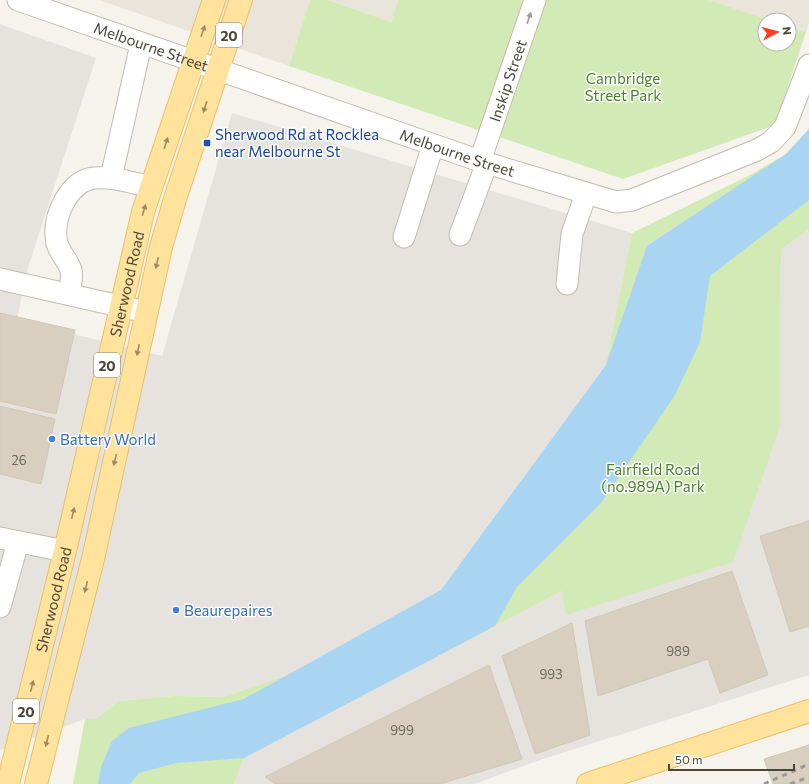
<svg xmlns="http://www.w3.org/2000/svg" width="809" height="784" font-family="Commissioner,sans-serif">
<rect width="100%" height="100%" fill="#f6f3ec"/>
<!-- residential -->
<g fill="#eae5da">
<path d="M99,0H310L289,66Z"/>
<path d="M328,0H398L391,22Z"/>
<path d="M709,0H809V23L806,32L789,27V20H769Z"/>
</g>
<!-- industrial -->
<g fill="#e6e2dd">
<path d="M0,24L96,58L27,271L17,320L162,356L232,113L632,233L605,368L441,590L294,673L223,697L175,696L119,701L96,719H85L0,750Z"/>
<path d="M809,229V675L543,759L474,784H234L244,758L562,591L567,615L780,426L781,250Z"/>
</g>
<!-- green -->
<g fill="#d2eab5">
<path d="M310,0H328L391,22L398,0H709L769,20H765V44H789V27L806,32L775,125L623,179L289,66Z"/>
<path d="M809,129V229L781,250L780,426L733,562L566,615L562,591L244,758L234,784H73L85,719H96L119,701L175,696L223,697L294,673L441,590L605,368L632,233L750,175L786,154Z"/>
</g>
<!-- water -->
<path fill="#a9d4f2" d="M809,129V200L710,276L700,342L675,395L601,503L517,587L495,626L244,758L176,763L139,773L130,784H98L101,767L112,741L129,728L244,699L441,590L606,365L647,246L786,154Z"/>
<!-- building -->
<g fill="#d8cfc1" stroke="#d3c7b4">
<path d="M0,313L75,330L56,414L0,401Z"/>
<path d="M0,406L55,419L41,484L0,474Z"/>
<path d="M809,521V626L790,632L760,536Z"/>
<path d="M732,571L768,675L720,693L708,659L598,696L585,621Z"/>
<path d="M572,623L590,735L535,754L502,656Z"/>
<path d="M489,665L522,759L440,784H275L265,777Z"/>
<path d="M809,745V784H773L764,759Z"/>
</g>
<g fill="none" stroke-linecap="round" stroke-linejoin="round">
<!-- minor casing -->
<g stroke="#c2bbae" stroke-width="23">
<g id="minor">
<path id="s1" d="M18,0L480,161L616,202L632,200L757,150L771,142L785,127L809,65"/>
<path id="s2" d="M480,161L535,0"/>
<path d="M111,178L141,44"/>
<path d="M460,235L487,163"/>
<path d="M404,237L433,145"/>
<path d="M0,279L146,312"/>
<path d="M567,284L572,234L586,194"/>
<path d="M69,294C70,287 73,276 71,270C67,258 56,250 56,237C54,215 69,181 94,178C113,176 133,183 151,187"/>
<path d="M0,538L65,551"/>
<path d="M0,607L18,542"/>
</g>
</g>
<!-- major casing -->
<g stroke="#e6c16a" stroke-width="24">
<g id="major">
<path id="s3" d="M8,784L65,551L143,212L214,0"/>
<path d="M36,784L93,559L161,247L175,199L241,0"/>
<path d="M588,784L809,711"/>
</g>
</g>
<!-- minor -->
<use href="#minor" stroke="#fff" stroke-width="21"/>
<!-- major -->
<use href="#major" stroke="#ffe39c" stroke-width="22"/>
<!-- rail -->
<g stroke="#9a9a9a" stroke-width="3" stroke-dasharray="5 5" stroke-linecap="butt">
<path d="M764,784L809,764"/>
<path d="M790,784L809,777"/>
</g>
</g>
<!-- one-way arrows -->
<defs><path id="oneway-solid" d="M-6-.8H1V-3.2L6.5 0L1 3.2V.8H-6Z"/></defs>
<use fill="#9c9892" href="#oneway-solid" transform="translate(529 18) rotate(-71)"/>
<g fill="#9c8c66">
<use href="#oneway-solid" transform="translate(203 31) rotate(-71)"/>
<use href="#oneway-solid" transform="translate(205 107) rotate(108)"/>
<use href="#oneway-solid" transform="translate(166 143) rotate(-72)"/>
<use href="#oneway-solid" transform="translate(144 210) rotate(-73)"/>
<use href="#oneway-solid" transform="translate(157 263) rotate(103)"/>
<use href="#oneway-solid" transform="translate(138 350) rotate(102)"/>
<use href="#oneway-solid" transform="translate(115 460) rotate(103)"/>
<use href="#oneway-solid" transform="translate(73 513) rotate(-77)"/>
<use href="#oneway-solid" transform="translate(86 587) rotate(104)"/>
<use href="#oneway-solid" transform="translate(32 686) rotate(-76)"/>
<use href="#oneway-solid" transform="translate(47 741) rotate(104)"/>
</g>
<!-- markers -->
<rect fill="#1a4fb4" stroke="#fff" stroke-width="1.5" x="203" y="139" width="8" height="8" rx="2"/>
<g fill="#3f7fe0" stroke="#fff" stroke-width="1.5">
<circle cx="52" cy="439" r="4"/>
<circle cx="176" cy="610" r="4"/>
</g>
<g text-anchor="middle" dominant-baseline="central" stroke-width="3" stroke-linejoin="round" paint-order="stroke">
<!-- number labels -->
<g font-size="13" fill="#6e675b">
<text x="19" y="460">26</text>
<text x="678" y="651">989</text>
<text x="551" y="674">993</text>
<text x="402" y="730">999</text>
</g>
<!-- shield labels -->
<g fill="#fff" stroke="#817c74" stroke-width="1">
<rect x="216" y="23" width="26" height="24" rx="3"/>
<rect x="94" y="353" width="26" height="24" rx="3"/>
<rect x="13" y="699" width="26" height="24" rx="3"/>
</g>
<g font-size="14" font-weight="bold" fill="#4b4439">
<text x="229" y="35">20</text>
<text x="107" y="365">20</text>
<text x="26" y="711">20</text>
</g>
<!-- street labels -->
<g font-size="15" fill="#4b4439" stroke="#fff">
<text stroke="none"><textPath href="#s1" startOffset="141">Melbourne Street</textPath></text>
<text stroke="none"><textPath href="#s2" startOffset="85">Inskip Street</textPath></text>
<text stroke="none"><textPath href="#s1" startOffset="465">Melbourne Street</textPath></text>
<text stroke="none"><textPath href="#s3" startOffset="514">Sherwood Road</textPath></text>
<text stroke="none"><textPath href="#s3" startOffset="190">Sherwood Road</textPath></text>
</g>
<!-- park labels -->
<g font-size="15" fill="#4a7f2a" stroke="#fff">
<text x="623" y="78">Cambridge<tspan x="623" dy="17">Street Park</tspan></text>
<text x="653" y="469">Fairfield Road<tspan x="653" dy="17">(no.989A) Park</tspan></text>
</g>
<!-- transit labels -->
<g font-size="15" fill="#164399" stroke="#fff" text-anchor="start">
<text x="215" y="134">Sherwood Rd at Rocklea<tspan x="215" dy="17">near Melbourne St</tspan></text>
</g>
<!-- shop labels -->
<g font-size="15" fill="#366cbe" stroke="#fff" text-anchor="start">
<text x="60" y="439">Battery World</text>
<text x="184" y="610">Beaurepaires</text>
</g>
</g>
<!-- north arrow -->
<g transform="translate(777 32) rotate(83)"><circle r="19" fill="#ffffff" stroke="#b7b4b0"/>
<path d="M0-3L7 15L0 10L-7 15Z" fill="#fc3f1d"/>
<text y="-6" font-size="11" font-weight="bold" text-anchor="middle" fill="#4b4439">N</text>
</g>
<!-- scale -->
<path d="M669 764v6h125v-6" fill="none" stroke="#4b4439" stroke-width="2"/>
<text x="675" y="764" font-size="12" fill="#4b4439" stroke="#ffffff" stroke-width="3" paint-order="stroke">50 m</text>
</svg>
